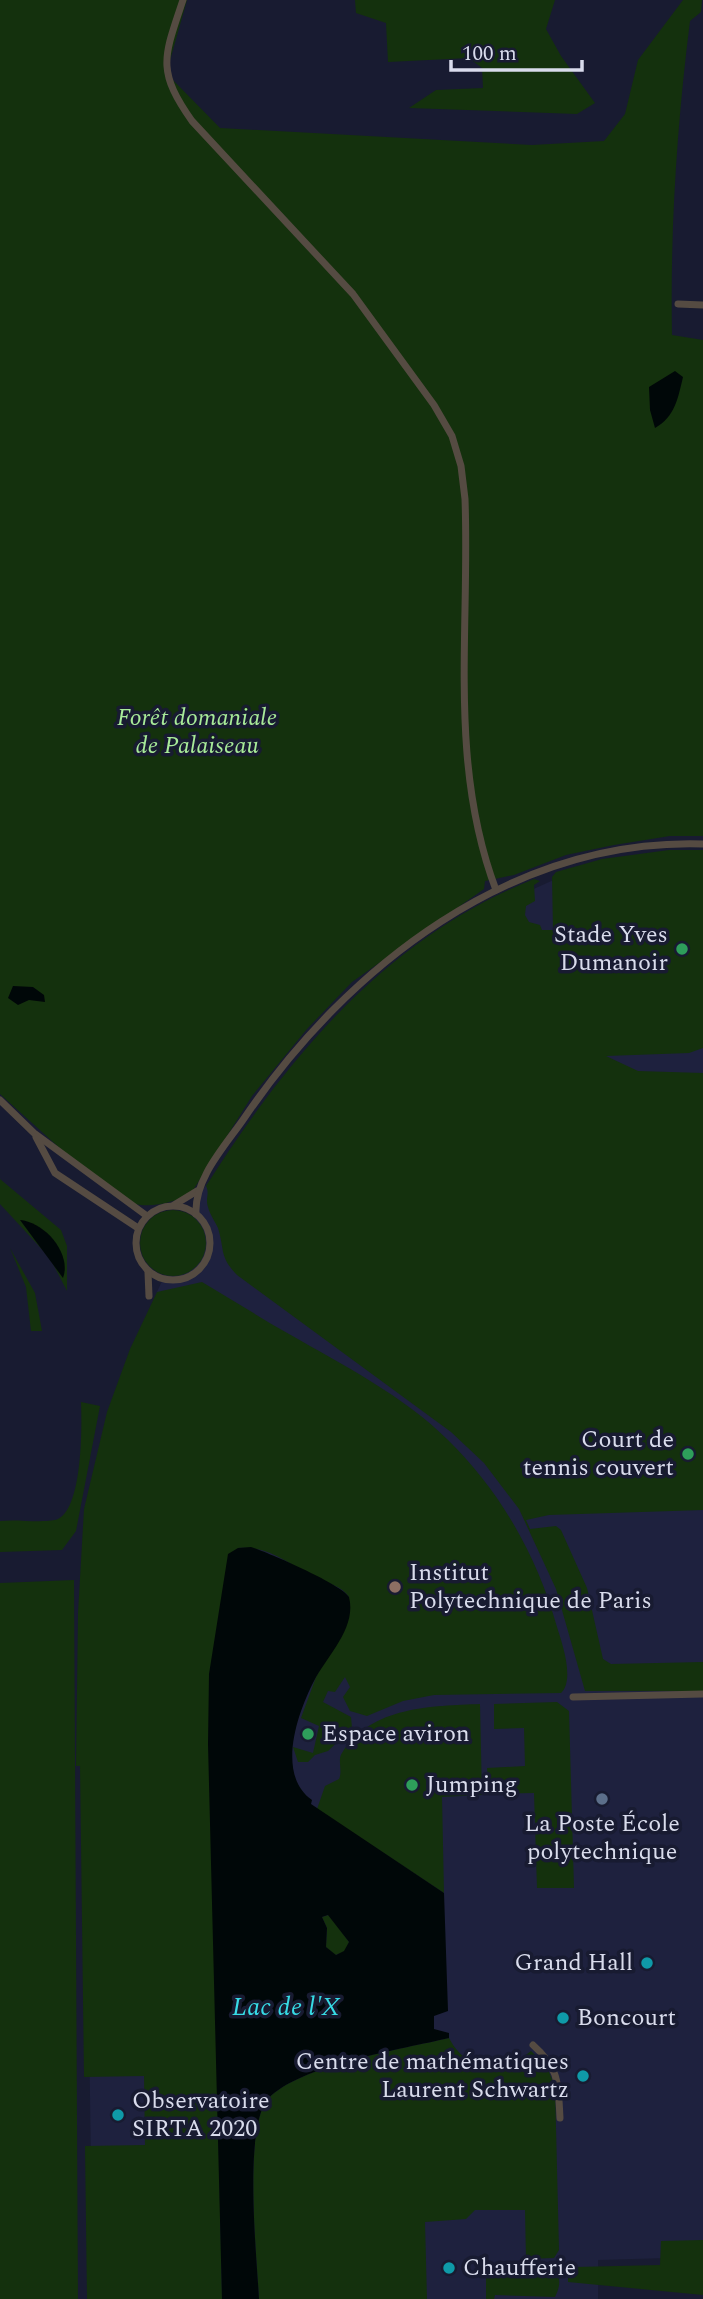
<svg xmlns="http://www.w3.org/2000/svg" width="703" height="2299" font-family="Spectral,serif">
<rect width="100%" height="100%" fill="#181b31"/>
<!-- built -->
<path fill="#1e213e" d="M703,857V2257L598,2260V2299H93L86,1825L126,1385L157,1292L204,1188L307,1052L451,926L558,878Z"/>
<!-- green -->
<g fill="#14310d">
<path d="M0,0H187L169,64L171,78L220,128L532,145L604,141L625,114L638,60L683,0H702L701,12L690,21C677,124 670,231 672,335L703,340V836H670L614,845L566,855L514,875L485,881L484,889L352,982L307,1029L252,1096L192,1192C178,1202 152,1208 135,1204L63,1151L0,1094Z"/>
<path d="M355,0H555L546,29L561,56L595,103L577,114L409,108L436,90L483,88L482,68L469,58L388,62L386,23L356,13Z"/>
<path d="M669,850H703V1048L689,1053L606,1056L638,1071L703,1073V1510L549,1515L526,1520L530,1529L556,1526L561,1530L587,1588L603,1659L611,1664L703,1662V1691H585L556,1589L519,1509L484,1463L451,1432L237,1275C219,1256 225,1251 218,1228C215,1221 210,1215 208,1207C205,1198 210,1194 206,1186C288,1056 388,937 534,879L540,881L534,885L535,901L526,906L525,915L529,922L540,925L542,930H553L552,877L556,872L602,859Z"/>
<path d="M0,1179L61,1230L67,1246V1291L50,1258L0,1204Z"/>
<circle cx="173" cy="1243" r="33"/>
<path d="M10,1248L35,1293L42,1331H31L26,1287Z"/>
<path d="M202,1282C231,1299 259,1317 289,1334C343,1365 404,1396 448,1440C501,1492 537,1556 557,1627C562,1643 575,1680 561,1693L434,1695L403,1701L367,1716L350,1711L343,1697L350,1687L345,1677L335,1692L328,1691L323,1702L351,1717L352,1728L328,1751L315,1755L308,1762H298L293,1747L313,1753L319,1726L301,1718L316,1677L348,1620L349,1597C342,1586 327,1583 315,1577C290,1565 268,1545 238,1548L209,1676L222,2299H87L85,2146L145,2145L144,2076L84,2077L80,1766H76L78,1613L84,1509L107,1412L130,1349L157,1292Z"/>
<path d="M81,1402L100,1406L76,1531L62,1550L0,1552V1521C18,1519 37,1523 55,1520C83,1514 82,1425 81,1402Z"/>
<path d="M74,1580L78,2299H0V1583Z"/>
<path d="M557,1702L569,1711L574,1888H537L534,1793L489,1794L487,1768L525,1766L524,1728L494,1729V1704Z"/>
<path d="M480,1704L482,1795L442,1797L444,1893L317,1809L325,1786L339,1779C343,1770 337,1760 342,1753C371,1706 433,1706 480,1704Z"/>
<path d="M329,1915L349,1942L345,1952L335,1955L326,1947L327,1928L322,1917Z"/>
<path d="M449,2038C467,2073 503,2075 531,2051L546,2065L555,2086L559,2250L554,2258L526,2259L525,2210H475L466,2219L425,2222L427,2299H259C257,2258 243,2128 268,2099C299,2065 403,2049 449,2038Z"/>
<path d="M703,2240V2295L568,2282V2273L575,2267L660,2265L661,2241Z"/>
<path d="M553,2268C562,2277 560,2287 555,2297L495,2295L494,2299H486V2269Z"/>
</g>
<!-- water -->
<g fill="#000708" fill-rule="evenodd">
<path d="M675,371L683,377C678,398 675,417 655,428L650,410L649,387Z"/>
<path d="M13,986L33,987L44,995L45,1002L29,1000L18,1005L8,998Z"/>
<path d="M20,1220C45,1222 72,1254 63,1278Z"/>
<path d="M251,1547C269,1553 341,1584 349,1597C357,1628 327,1656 314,1681C297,1714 276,1775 312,1800L311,1804L444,1893L448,2011L434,2016V2029L449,2033V2038C403,2049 299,2065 268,2099C243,2128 257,2258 259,2299H222L208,1744L209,1674L228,1554L238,1548ZM328,1915L349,1942L344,1951L336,1955L326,1947L327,1928L322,1917Z"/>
</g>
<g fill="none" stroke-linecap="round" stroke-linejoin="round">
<!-- street -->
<g stroke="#554b42" stroke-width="7">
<path d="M183,0C164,57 156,70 192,121L353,294L434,405L452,436L461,466L465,499C470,632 448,763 496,890"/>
<path d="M678,304L703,305"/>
<path d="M0,1100L34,1133L147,1216"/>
<path d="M36,1137L55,1173L138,1228"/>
<path d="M174,1205L197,1191"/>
<circle cx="173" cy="1243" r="37"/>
<path d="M196,1214C194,1178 226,1145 245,1117C348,966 512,838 703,844"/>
<path d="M148,1272L149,1296"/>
<path d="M573,1697L703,1694"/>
<path d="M533,2045C560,2069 558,2084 560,2118"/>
</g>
</g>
<!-- markers -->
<g fill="#2e9e5b" stroke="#181b31" stroke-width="2.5">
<circle cx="682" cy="949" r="7"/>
<circle cx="688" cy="1454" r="7"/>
<circle cx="308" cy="1734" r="7"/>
<circle cx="412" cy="1785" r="7"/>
</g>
<circle fill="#8d6e63" stroke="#181b31" stroke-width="2.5" cx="395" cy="1587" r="7"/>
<circle fill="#5c6f8a" stroke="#181b31" stroke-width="2.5" cx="602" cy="1799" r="7"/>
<g fill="#0f9aa8" stroke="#181b31" stroke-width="2.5">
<circle cx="647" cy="1963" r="7"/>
<circle cx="563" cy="2018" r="7"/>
<circle cx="583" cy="2076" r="7"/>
<circle cx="118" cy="2115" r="7"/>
<circle cx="449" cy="2268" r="7"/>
</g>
<g text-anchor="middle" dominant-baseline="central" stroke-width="7" stroke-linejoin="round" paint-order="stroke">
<!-- park labels -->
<g font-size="24" font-style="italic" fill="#a8eb99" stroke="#181b31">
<text x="197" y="718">Forêt domaniale<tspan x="197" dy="28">de Palaiseau</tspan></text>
</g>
<!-- poi labels -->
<g font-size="24" fill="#d9dcec" stroke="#181b31" text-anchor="start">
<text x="668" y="935" text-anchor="end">Stade Yves<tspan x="668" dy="28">Dumanoir</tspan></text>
<text x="674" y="1440" text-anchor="end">Court de<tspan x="674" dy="28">tennis couvert</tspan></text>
<text x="409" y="1573">Institut<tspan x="409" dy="28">Polytechnique de Paris</tspan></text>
<text x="322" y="1734">Espace aviron</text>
<text x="426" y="1785">Jumping</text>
<text x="602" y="1824" text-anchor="middle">La Poste École<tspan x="602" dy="28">polytechnique</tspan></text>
<text x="633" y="1963" text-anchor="end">Grand Hall</text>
<text x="577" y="2018">Boncourt</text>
<text x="569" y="2062" text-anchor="end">Centre de mathématiques<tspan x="569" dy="28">Laurent Schwartz</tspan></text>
<text x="132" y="2101">Observatoire<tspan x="132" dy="28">SIRTA 2020</tspan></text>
<text x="463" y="2268">Chaufferie</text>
</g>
<!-- water labels -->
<g font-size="26" font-style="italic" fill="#37dbe6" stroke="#181b31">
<text x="286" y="2007">Lac de l'X</text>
</g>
</g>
<!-- scale -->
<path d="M451 60v10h131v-10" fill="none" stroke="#d9dcec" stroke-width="3.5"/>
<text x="462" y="60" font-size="21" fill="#d9dcec" stroke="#181b31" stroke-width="5" paint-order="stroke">100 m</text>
</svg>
